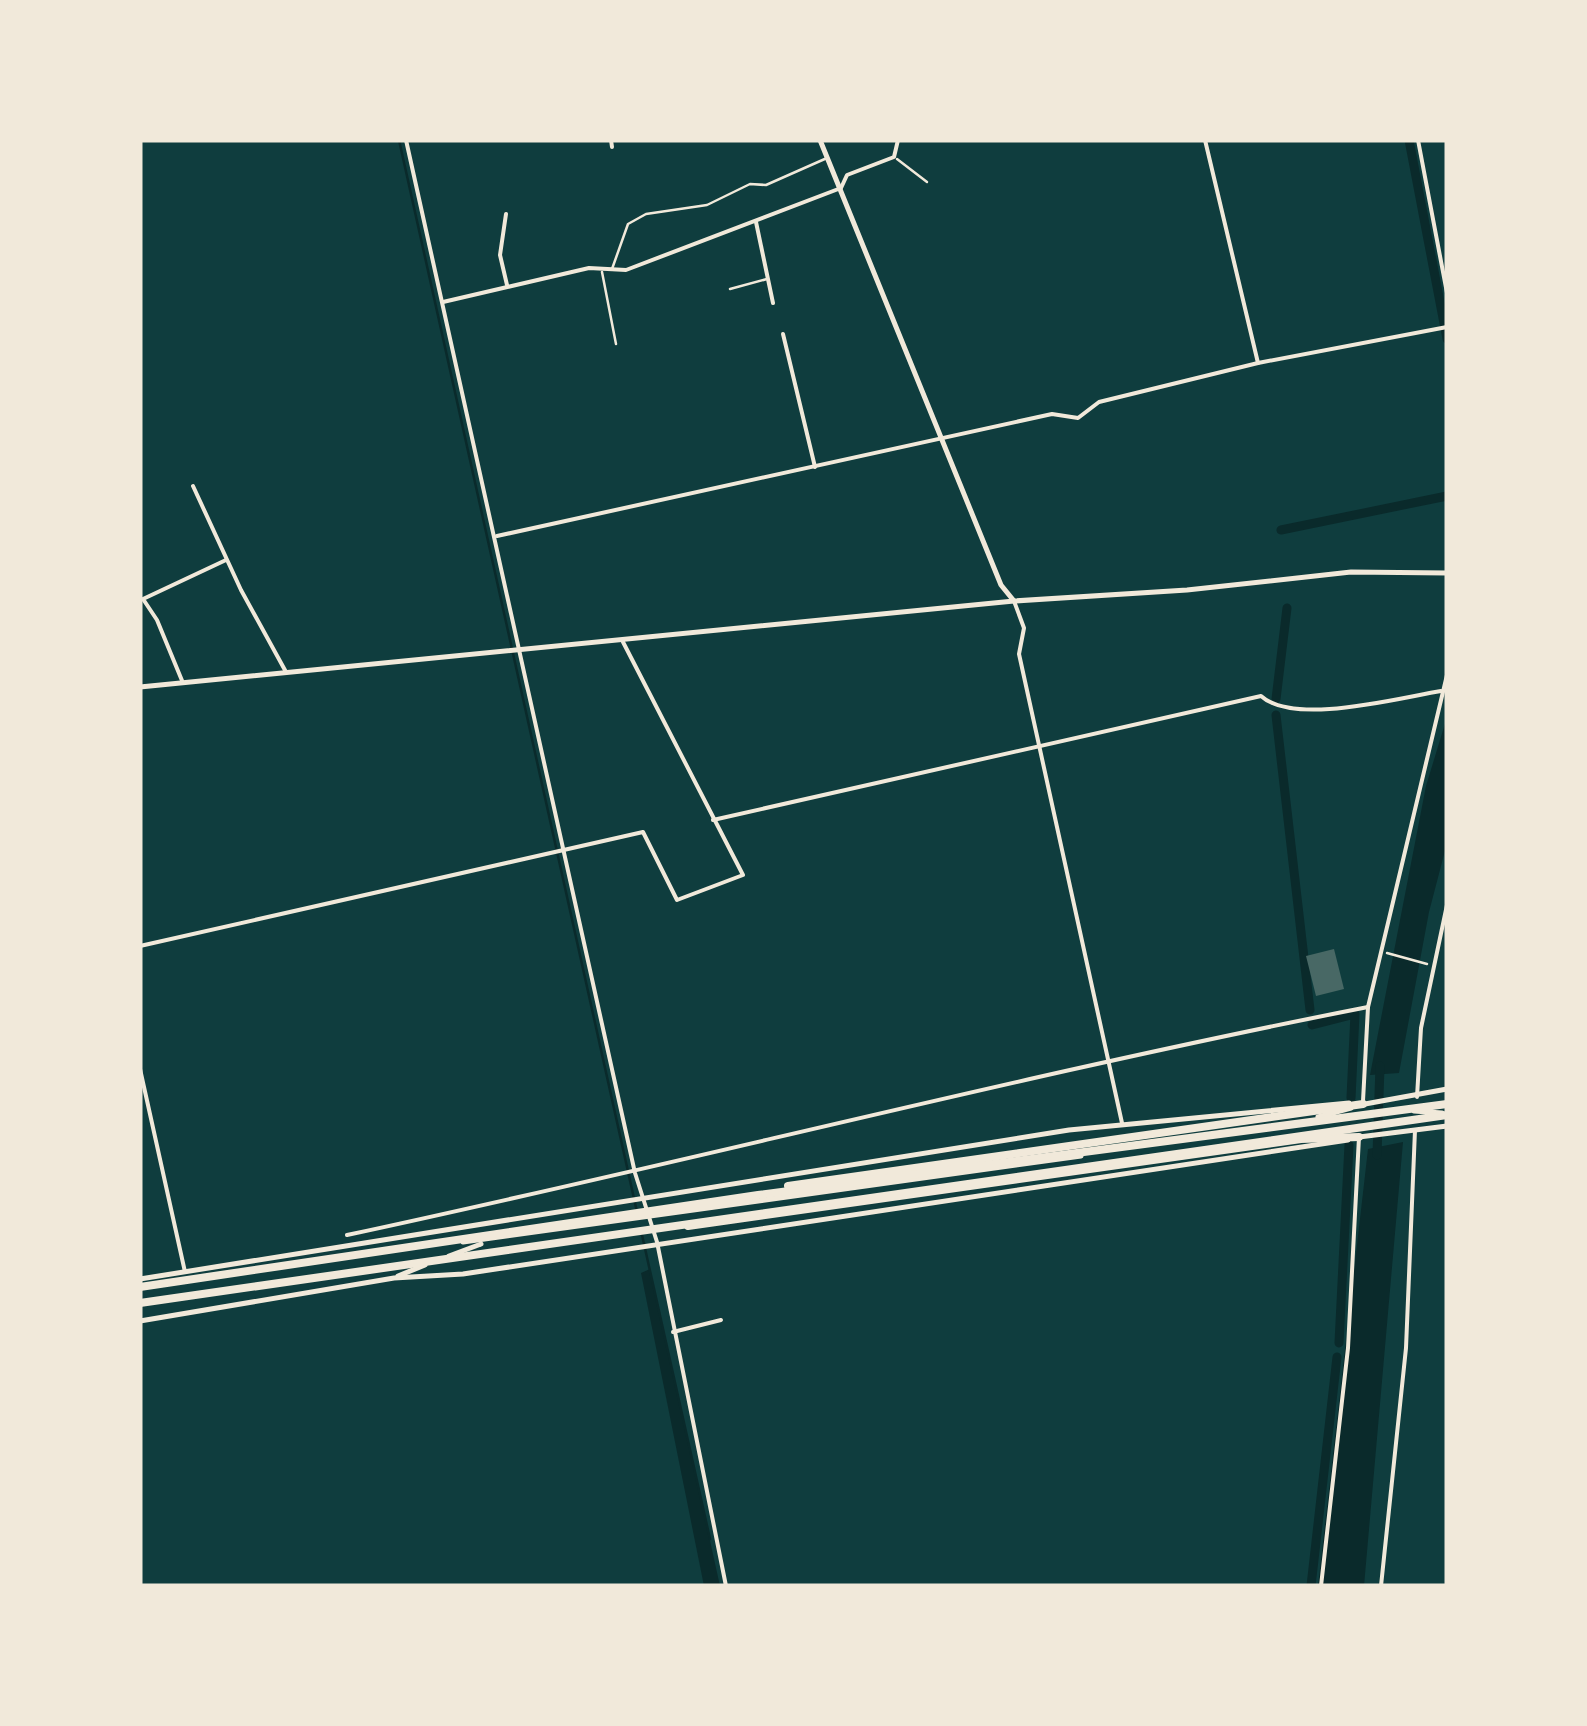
<svg xmlns="http://www.w3.org/2000/svg" width="1587" height="1726" font-family="Helvetica,sans-serif">
<rect width="100%" height="100%" fill="#0f3d3e"/>
<!-- water -->
<g fill="#0a2a2b">
<path d="M1447,717V843L1429,912L1399,1073L1370,1075L1426,786Z"/>
<path d="M1403,1142L1364,1586H1318L1368,1149Z"/>
<path d="M650,1269L720,1586H704L641,1273Z"/>
</g>
<g fill="none" stroke-linecap="round" stroke-linejoin="round">
<!-- stream -->
<g stroke="#0a2a2b" stroke-width="2.5">
<path d="M399,140L637,1212"/>
<path d="M642,1235L710,1539"/>
</g>
<!-- canal -->
<g stroke="#0a2a2b" stroke-width="9">
<path d="M1409,140L1447,339"/>
<path d="M1281,530L1447,496"/>
<path d="M1276,699L1287,608"/>
<path d="M1276,715L1310,1010"/>
<path d="M1312,1025L1355,1014L1351,1098"/>
<path d="M1377,1155L1380,1066"/>
<path d="M1339,1343L1349,1145"/>
<path d="M1311,1586L1337,1357"/>
</g>
</g>
<!-- building -->
<path fill="#486865" d="M1334,949L1344,989L1316,996L1306,956Z"/>
<g fill="none" stroke-linecap="round" stroke-linejoin="round">
<!-- path -->
<path stroke="#f1e9da" stroke-width="2.5" d="M1387,953L1427,964"/>
<!-- service -->
<g stroke="#f1e9da" stroke-width="2.5">
<path d="M897,159L927,182"/>
<path d="M612,269L628,224L646,214L707,205L750,184L766,185L827,158"/>
<path d="M602,272L616,344"/>
<path d="M730,289L767,279"/>
</g>
<!-- minor -->
<g stroke="#f1e9da" stroke-width="4">
<path d="M406,140L635,1173L657,1242L726,1586"/>
<path d="M611,140L612,147"/>
<path d="M1205,140L1258,363"/>
<path d="M1418,140L1447,293"/>
<path d="M506,214L500,255L507,285"/>
<path d="M756,222L773,303"/>
<path d="M443,302L589,268L626,270L841,188L847,175L894,157L898,140"/>
<path d="M783,334L815,467"/>
<path d="M193,486L241,590L286,672"/>
<path d="M497,536L1052,414L1078,418L1099,402L1258,363L1447,327"/>
<path d="M1014,601L1024,628L1019,654L1122,1123"/>
<path d="M183,683L157,620L143,599L226,560"/>
<path d="M713,820L1261,696C1294,726 1398,698 1441,691"/>
<path d="M140,946L643,832L677,900L743,875L623,642"/>
<path d="M140,1069L185,1272"/>
<path d="M1417,1097L1421,1028L1447,905"/>
<path d="M1363,1101L1368,1007L1447,675"/>
<path d="M347,1235C688,1162 1026,1074 1368,1007"/>
<path d="M673,1332L721,1320"/>
<path d="M1321,1586L1348,1348L1359,1137"/>
<path d="M1381,1586L1406,1348L1415,1130"/>
</g>
<!-- tertiary -->
<g stroke="#f1e9da" stroke-width="5">
<path d="M820,140L1001,585L1014,601"/>
<path d="M140,687L1014,601L1187,590L1351,572L1447,573"/>
<path d="M1365,1104L1447,1089"/>
<path d="M1414,1111L1442,1113"/>
<path d="M1318,1117L1351,1108"/>
<path d="M1359,1137L1447,1126"/>
<path d="M463,1242L1081,1156"/>
<path d="M449,1256L481,1244"/>
<path d="M398,1276L425,1265"/>
<path d="M140,1279L1069,1130L1349,1103"/>
<path d="M140,1321L394,1278L463,1274L1348,1140"/>
</g>
<!-- trunk -->
<g stroke="#f1e9da" stroke-width="8">
<path d="M788,1186L1363,1104"/>
<path d="M688,1226L1301,1139L1359,1137"/>
<path d="M140,1287L758,1195L1447,1104"/>
<path d="M140,1303L1447,1115"/>
</g>
</g>
<!-- border -->
<rect width="1587" height="1726" fill="none" stroke="#f1e9da" stroke-width="285"/>
</svg>
